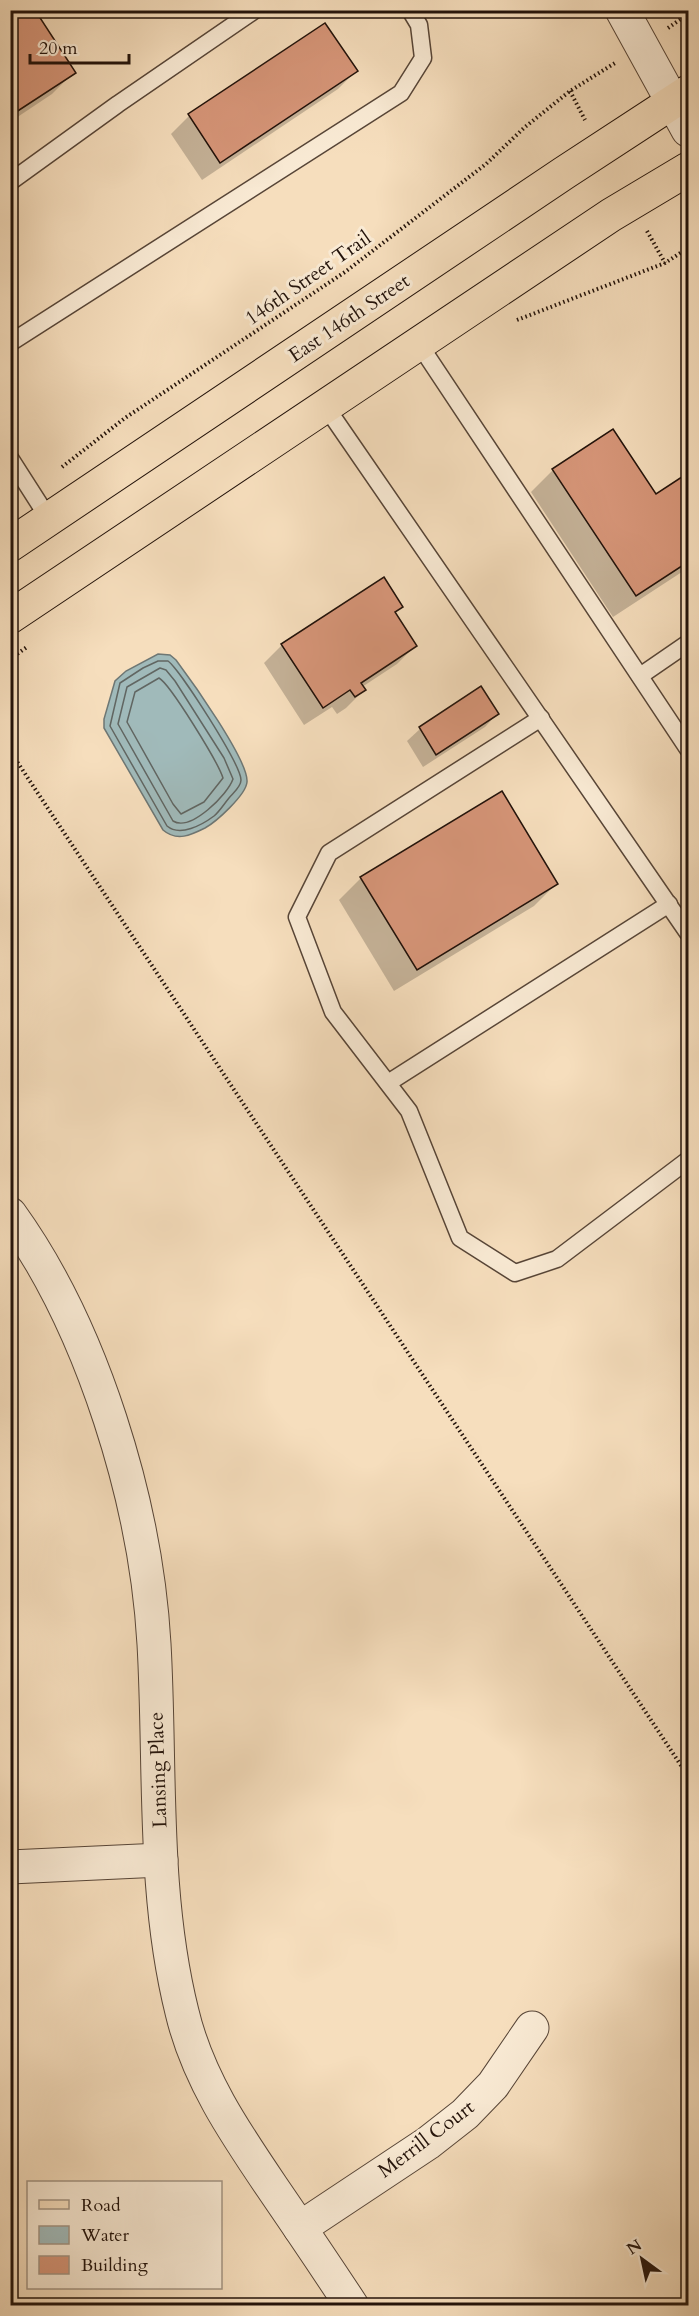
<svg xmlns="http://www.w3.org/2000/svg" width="699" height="2316" font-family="Cardo,serif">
<rect width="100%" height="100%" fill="#f6debd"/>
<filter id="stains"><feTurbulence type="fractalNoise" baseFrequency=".00333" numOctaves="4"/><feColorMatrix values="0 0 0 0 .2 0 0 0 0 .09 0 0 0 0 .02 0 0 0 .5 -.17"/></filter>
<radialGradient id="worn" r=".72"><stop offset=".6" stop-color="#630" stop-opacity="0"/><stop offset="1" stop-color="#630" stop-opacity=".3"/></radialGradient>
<!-- water -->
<g fill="#a0baba" stroke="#6e7774" stroke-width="1.5">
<path d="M158,654L170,655L176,660C191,680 249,761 247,782C246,795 216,822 205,828C191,835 177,842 163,830L104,728V719L115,681L126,671Z"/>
<path d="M688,1422V1457C681,1445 677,1433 688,1422Z"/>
</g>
<!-- shadow -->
<g fill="#0003">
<path d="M10,10L74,72L52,94L10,122Z"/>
<path d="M325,25L356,71L338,89L202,180L171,134L189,116Z"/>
<path d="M553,470L655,496L688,475V568L613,617L531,492Z"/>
<path d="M401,607L394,614L415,646L397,664L362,687L364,690L346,708L337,714L332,707L304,725L264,663L282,645Z"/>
<path d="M480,688L497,714L485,727L423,767L407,741L420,729Z"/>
<path d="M361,878L556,884L534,906L394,991L339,900Z"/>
</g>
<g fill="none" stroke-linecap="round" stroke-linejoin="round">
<!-- shore -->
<g stroke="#616662" stroke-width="1.5">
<path d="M158,661H168C181,671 241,765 241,780C241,787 233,793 229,798C224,804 219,812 214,816C202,825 180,837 167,826L110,726L120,683L143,668Z"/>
<path d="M160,668L166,670L175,681L224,758L233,779C228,794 191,832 173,821L118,724L127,687Z"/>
<path d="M159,678C170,684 218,762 223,778L204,802L181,814L173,804L127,722L135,692Z"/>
</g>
</g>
<!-- building -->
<g fill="#d69578" stroke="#22120a" stroke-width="1.5">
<path d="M10,10H35L76,73L10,116Z"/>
<path d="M325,23L358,71L220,163L188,114Z"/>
<path d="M613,429L656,494L688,473V562L636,596L552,469Z"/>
<path d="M384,577L403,607L395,612L417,646L361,683L366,690L355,697L350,690L323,708L281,644Z"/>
<path d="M481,686L499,714L436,755L419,727Z"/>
<path d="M502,791L558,884L417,970L360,877Z"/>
</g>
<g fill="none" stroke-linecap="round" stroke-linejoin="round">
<!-- service casing -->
<g stroke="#574537" stroke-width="19">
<g id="service">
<path d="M10,182L118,104L255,10"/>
<path d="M10,343L401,93L423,58L419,25L410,10"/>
<path d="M419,344L688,749"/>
<path d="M326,407L688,933"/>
<path d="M10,458L49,519"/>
<path d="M640,676L688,643"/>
<path d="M541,718L329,853L297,917L333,1012L409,1111L460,1238L515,1273L557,1259L688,1160"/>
<path d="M388,1083L669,904"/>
</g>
</g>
<!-- minor casing -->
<g stroke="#574537" stroke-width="35">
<g id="minor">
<path d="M10,1214C93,1329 146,1503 154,1644C161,1766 152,1892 182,2012C198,2080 238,2137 276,2193C302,2231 327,2268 352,2306"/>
<path d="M10,1867L161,1860"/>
<path d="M300,2228L428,2143L465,2114L493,2085L532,2028"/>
</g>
</g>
<!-- tertiary casing -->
<g stroke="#574537" stroke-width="35">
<path id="tertiary" d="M622,10L688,130"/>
</g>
<!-- primary casing -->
<g stroke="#22120a" stroke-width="35">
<g id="primary">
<path d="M10,545L564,173L688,92"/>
<path d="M10,617L611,215L688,169"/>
</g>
</g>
<!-- path -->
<g stroke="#22120a" stroke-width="4" stroke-dasharray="1.5 3" stroke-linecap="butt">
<path d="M668,28L688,14"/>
<path d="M570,91L585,120"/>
<path d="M647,231L665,263"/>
<path d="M517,320L665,263L688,248"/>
<path d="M62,467L125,418L345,272L486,164L525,127L570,91L615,63"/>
<path d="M10,659L27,647"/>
<path d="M10,751L688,1776"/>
</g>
<!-- service -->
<use href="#service" stroke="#f9ead4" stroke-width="16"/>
<!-- minor -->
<use href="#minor" stroke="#f9ead4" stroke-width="33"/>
<!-- tertiary -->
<use href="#tertiary" stroke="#f9ead4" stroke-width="33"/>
<!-- primary -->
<use href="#primary" stroke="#f6debd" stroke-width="33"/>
</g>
<g text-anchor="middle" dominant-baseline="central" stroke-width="6" stroke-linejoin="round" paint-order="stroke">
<!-- street labels -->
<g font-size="20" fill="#22120a" stroke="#f9ead4">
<text transform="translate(308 278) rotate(-35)">146th Street Trail</text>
<text transform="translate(349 318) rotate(-34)">East 146th Street</text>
<text transform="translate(158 1770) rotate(-92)">Lansing Place</text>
<text transform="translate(426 2139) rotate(-37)">Merrill Court</text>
</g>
</g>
<!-- margin -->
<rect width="699" height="2316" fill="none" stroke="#f6debd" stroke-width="36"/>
<rect x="12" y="12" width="675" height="2292" fill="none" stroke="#22120a" stroke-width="3"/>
<rect x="18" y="18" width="663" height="2280" fill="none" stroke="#22120a" stroke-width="1.5"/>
<!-- legend -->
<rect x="27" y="2181" width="195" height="108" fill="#f9ead4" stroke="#a39483" stroke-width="1.5"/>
<rect x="39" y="2200" width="30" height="9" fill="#f6debd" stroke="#a39483" stroke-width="1.5"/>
<text x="81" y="2211" font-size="18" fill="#22120a">Road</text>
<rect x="39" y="2226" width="30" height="18" fill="#a0baba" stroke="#a39483" stroke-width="1.5"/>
<text x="81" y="2241" font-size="18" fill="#22120a">Water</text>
<rect x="39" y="2256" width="30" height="18" fill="#d69578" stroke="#a39483" stroke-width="1.5"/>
<text x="81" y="2271" font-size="18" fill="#22120a">Building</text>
<!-- north arrow -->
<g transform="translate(642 2259) rotate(327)" stroke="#f9ead4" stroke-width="4.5" paint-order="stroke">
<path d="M0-4.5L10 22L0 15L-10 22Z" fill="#22120a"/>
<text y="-9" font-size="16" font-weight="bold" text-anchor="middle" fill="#22120a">N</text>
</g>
<!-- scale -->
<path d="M30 54v9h99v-9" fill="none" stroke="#22120a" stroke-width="3"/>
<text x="39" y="54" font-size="18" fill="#22120a" stroke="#f9ead4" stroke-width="4.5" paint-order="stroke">20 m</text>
<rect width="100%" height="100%" filter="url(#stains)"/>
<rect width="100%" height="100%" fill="url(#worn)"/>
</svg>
